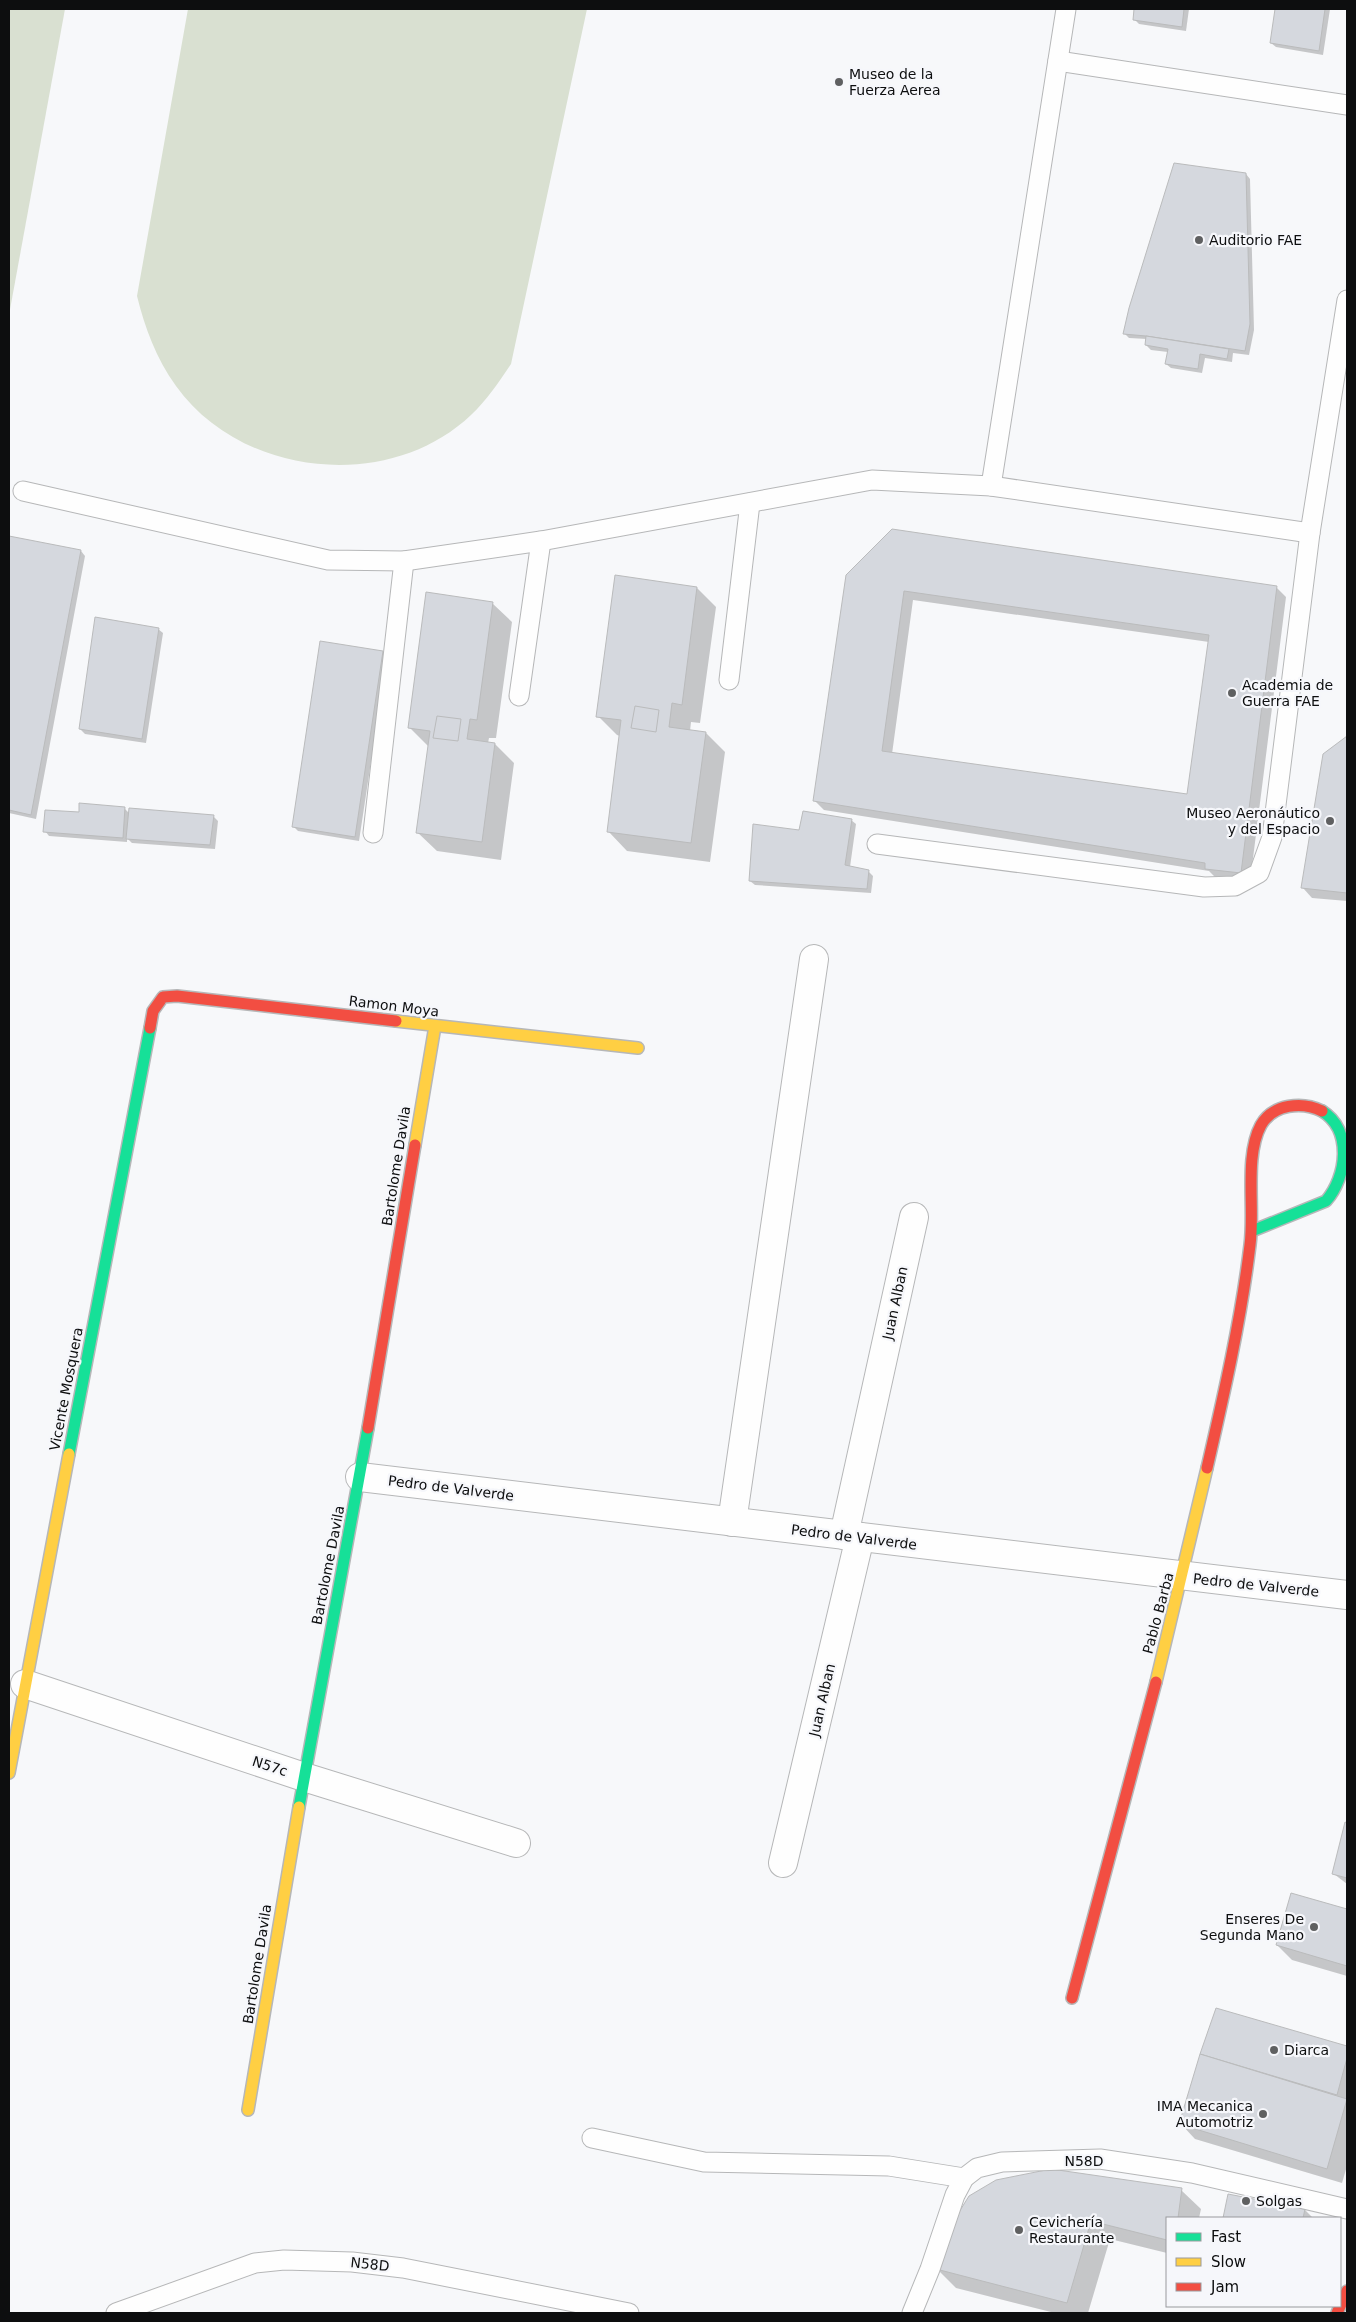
<svg xmlns="http://www.w3.org/2000/svg" width="1356" height="2322" font-family="'DejaVu Sans',sans-serif">
<rect width="100%" height="100%" fill="#f7f8fa"/>
<!-- green -->
<g fill="#d9e0d1">
<path d="M9,9H65L9,315Z"/>
<path d="M188,9H587L511,364C499,382 487,400 471,415C389,493 241,477 176,386C156,358 145,328 137,296Z"/>
</g>
<!-- shadow -->
<g fill="#0003" fill-rule="evenodd">
<path d="M1136,9H1189L1186,31L1139,24L1134,19Z"/>
<path d="M1276,9H1330L1323,55L1276,47L1271,43Z"/>
<path d="M1246,174L1250,179L1254,330L1249,355L1233,353L1232,362L1205,358L1202,373L1171,368L1166,364L1168,352L1151,350L1146,345L1147,339L1129,338L1125,334Z"/>
<path d="M10,538L81,551L85,556L36,819L9,813V546Z"/>
<path d="M847,576L1276,587L1286,597L1250,882L1216,878L1209,871L824,810L814,800ZM913,600L1209,642L1188,795L892,754Z"/>
<path d="M697,588L716,607L700,723L691,722L690,731L706,733L725,752L710,862L627,851L608,831L620,736L617,735L598,716Z"/>
<path d="M492,603L512,622L496,738H489L488,743L495,744L514,763L501,860L437,851L417,832L429,747L409,727Z"/>
<path d="M158,629L163,633L146,743L85,734L80,729Z"/>
<path d="M383,652L387,656L359,841L298,831L293,826Z"/>
<path d="M1347,737V901L1312,898L1303,888L1325,754Z"/>
<path d="M124,808L129,813L213,816L218,821L215,849L132,843L127,838V842L49,836L45,831L80,813Z"/>
<path d="M851,820L856,824L850,867L868,871L873,876L871,893L755,885L750,881Z"/>
<path d="M1346,1824H1347V1884L1334,1874Z"/>
<path d="M1292,1895L1347,1910V1976L1292,1960L1277,1945Z"/>
<path d="M1216,2009L1347,2047V2166L1342,2183L1195,2139L1181,2124Z"/>
<path d="M1181,2190L1201,2209L1199,2218H1167V2253L1110,2239L1088,2313H1055L956,2288L937,2269Z"/>
<path d="M1229,2195L1305,2210L1313,2218H1224Z"/>
</g>
<!-- building -->
<g fill="#d5d8de" stroke="#babbbc" fill-rule="evenodd">
<path d="M1134,9H1184L1182,27L1133,20Z"/>
<path d="M1275,9H1325L1319,51L1270,43Z"/>
<path d="M1174,163L1246,173L1250,324L1245,351L1146,336L1123,334L1129,308Z"/>
<path d="M1146,336L1229,349L1227,359L1200,354L1198,369L1165,364L1168,349L1145,345Z"/>
<path d="M892,529L1277,586L1241,873L1205,869V863L813,801L846,575ZM904,591L1209,635L1187,794L882,751Z"/>
<path d="M9,536L81,550L31,815L9,810Z"/>
<path d="M615,575L697,587L682,705L672,703L669,727L706,732L691,843L607,832L621,720L596,717Z"/>
<path d="M426,592L493,602L477,720L470,719L467,739L495,743L482,842L416,833L430,731L408,728Z"/>
<path d="M95,617L159,628L142,739L79,729Z"/>
<path d="M320,641L383,651L355,837L292,827Z"/>
<path d="M635,706L659,710L656,732L631,728Z"/>
<path d="M437,716L461,719L458,741L433,738Z"/>
<path d="M1347,736V893L1301,888L1323,754Z"/>
<path d="M79,803L125,807L123,838L43,832L45,810L79,812Z"/>
<path d="M129,808L214,815L210,845L126,839Z"/>
<path d="M803,811L852,819L845,865L869,870L867,889L749,881L753,824L799,830Z"/>
<path d="M1345,1822L1347,1823V1878L1332,1874Z"/>
<path d="M1291,1893L1347,1909V1966L1276,1945Z"/>
<path d="M1216,2008L1347,2046V2058L1337,2095L1200,2054Z"/>
<path d="M1200,2054L1347,2099L1327,2169L1179,2124Z"/>
<path d="M1051,2169L1182,2188L1178,2218H1167V2240L1091,2221L1067,2303L936,2269L956,2217L969,2196L996,2180Z"/>
<path d="M1228,2194L1305,2209L1303,2218H1223Z"/>
</g>
<g fill="none" stroke-linecap="round" stroke-linejoin="round">
<!-- lane casing -->
<g stroke="#b6b7b8" stroke-width="21">
<g id="lane">
<path d="M1058,61L1347,105"/>
<path d="M991,486L1066,9"/>
<path d="M23,491L328,560L404,561L541,541L872,480L991,486L1310,533"/>
<path d="M729,680L750,503"/>
<path d="M519,696L541,541"/>
<path d="M373,833L404,561"/>
<path d="M877,844L1204,887L1235,886L1259,873L1272,837L1310,533L1347,300"/>
<path d="M592,2138L704,2162L889,2166L964,2178"/>
<path d="M116,2313L255,2263L284,2260L352,2262L403,2268L629,2313"/>
<path d="M912,2313L930,2269L955,2195L964,2178L977,2168L1002,2162L1100,2159L1192,2173L1347,2209"/>
</g>
</g>
<!-- street casing -->
<g stroke="#b6b7b8" stroke-width="30">
<g id="street">
<path d="M360,1477L1347,1595"/>
<path d="M732,1522L814,959"/>
<path d="M844,1535L914,1217"/>
<path d="M25,1684L304,1777L516,1843"/>
<path d="M783,1863L860,1537"/>
</g>
</g>
<!-- fast casing -->
<g stroke="#b6b7b8" stroke-width="14">
<g id="fast">
<path d="M1252,1231L1326,1201C1347,1177 1353,1130 1322,1111"/>
<path d="M69,1454L150,1028"/>
<path d="M299,1807L368,1428"/>
</g>
</g>
<!-- slow casing -->
<g stroke="#b6b7b8" stroke-width="14">
<g id="slow">
<path d="M396,1021L638,1048"/>
<path d="M415,1145L435,1026"/>
<path d="M1156,1682L1207,1468"/>
<path d="M9,1773L69,1454"/>
<path d="M248,2110L299,1807"/>
</g>
</g>
<!-- jam casing -->
<g stroke="#b6b7b8" stroke-width="14">
<g id="jam">
<path d="M150,1028L153,1011L163,997L177,996L396,1021"/>
<path d="M368,1428L415,1145"/>
<path d="M1207,1468C1224,1394 1241,1320 1250,1245C1255,1209 1244,1156 1261,1125C1273,1104 1302,1101 1322,1111"/>
<path d="M1072,1998L1156,1682"/>
<path d="M1337,2313L1347,2291"/>
</g>
</g>
<!-- lane -->
<use href="#lane" stroke="#fefefe" stroke-width="19"/>
<!-- street -->
<use href="#street" stroke="#fefefe" stroke-width="28"/>
<!-- fast -->
<use href="#fast" stroke="#16e098" stroke-width="11"/>
<!-- slow -->
<use href="#slow" stroke="#ffcf43" stroke-width="11"/>
<!-- jam -->
<use href="#jam" stroke="#f24e42" stroke-width="11"/>
</g>
<!-- markers -->
<g fill="#5f6061" stroke="#f6f7fb" stroke-width="2">
<circle cx="839" cy="82" r="5"/>
<circle cx="1199" cy="240" r="5"/>
<circle cx="1232" cy="693" r="5"/>
<circle cx="1330" cy="821" r="5"/>
<circle cx="1314" cy="1927" r="5"/>
<circle cx="1274" cy="2050" r="5"/>
<circle cx="1263" cy="2114" r="5"/>
<circle cx="1246" cy="2201" r="5"/>
<circle cx="1019" cy="2230" r="5"/>
</g>
<g text-anchor="middle" dominant-baseline="central" stroke-width="4.5" stroke-linejoin="round" paint-order="stroke">
<!-- poi labels -->
<g font-size="14" fill="#0d0e0f" stroke="#f6f7fb" text-anchor="start">
<text x="849" y="74">Museo de la<tspan x="849" dy="16">Fuerza Aerea</tspan></text>
<text x="1209" y="240">Auditorio FAE</text>
<text x="1242" y="685">Academia de<tspan x="1242" dy="16">Guerra FAE</tspan></text>
<text x="1320" y="813" text-anchor="end">Museo Aeronáutico<tspan x="1320" dy="16">y del Espacio</tspan></text>
<text x="1304" y="1919" text-anchor="end">Enseres De<tspan x="1304" dy="16">Segunda Mano</tspan></text>
<text x="1284" y="2050">Diarca</text>
<text x="1253" y="2106" text-anchor="end">IMA Mecanica<tspan x="1253" dy="16">Automotriz</tspan></text>
<text x="1256" y="2201">Solgas</text>
<text x="1029" y="2222">Cevichería<tspan x="1029" dy="16">Restaurante</tspan></text>
</g>
<!-- street labels -->
<g font-size="14" fill="#0d0e0f" stroke="#f6f7fb">
<text transform="translate(394 1006) rotate(7)">Ramon Moya</text>
<text transform="translate(396 1166) rotate(-81)">Bartolome Davila</text>
<text transform="translate(895 1303) rotate(-78)">Juan Alban</text>
<text transform="translate(66 1389) rotate(-79)">Vicente Mosquera</text>
<text transform="translate(451 1488) rotate(7)">Pedro de Valverde</text>
<text transform="translate(854 1537) rotate(7)">Pedro de Valverde</text>
<text transform="translate(328 1565) rotate(-79)">Bartolome Davila</text>
<text transform="translate(1256 1585) rotate(6)">Pedro de Valverde</text>
<text transform="translate(1158 1613) rotate(-75)">Pablo Barba</text>
<text transform="translate(822 1700) rotate(-77)">Juan Alban</text>
<text transform="translate(270 1766) rotate(18)">N57c</text>
<text transform="translate(257 1964) rotate(-81)">Bartolome Davila</text>
<text x="1084" y="2161">N58D</text>
<text transform="translate(370 2264) rotate(6)">N58D</text>
</g>
</g>
<!-- border -->
<rect width="1356" height="2322" fill="none" stroke="#0d0e0f" stroke-width="20"/>
<!-- legend -->
<rect x="1166" y="2217" width="175" height="90" fill="#f6f7fb" stroke="#999a9d"/>
<rect x="1176" y="2233" width="25" height="8" fill="#16e098" stroke="#999a9d"/>
<text x="1211" y="2242" font-size="15" fill="#0d0e0f">Fast</text>
<rect x="1176" y="2258" width="25" height="8" fill="#ffcf43" stroke="#999a9d"/>
<text x="1211" y="2267" font-size="15" fill="#0d0e0f">Slow</text>
<rect x="1176" y="2283" width="25" height="8" fill="#f24e42" stroke="#999a9d"/>
<text x="1211" y="2292" font-size="15" fill="#0d0e0f">Jam</text>
</svg>
